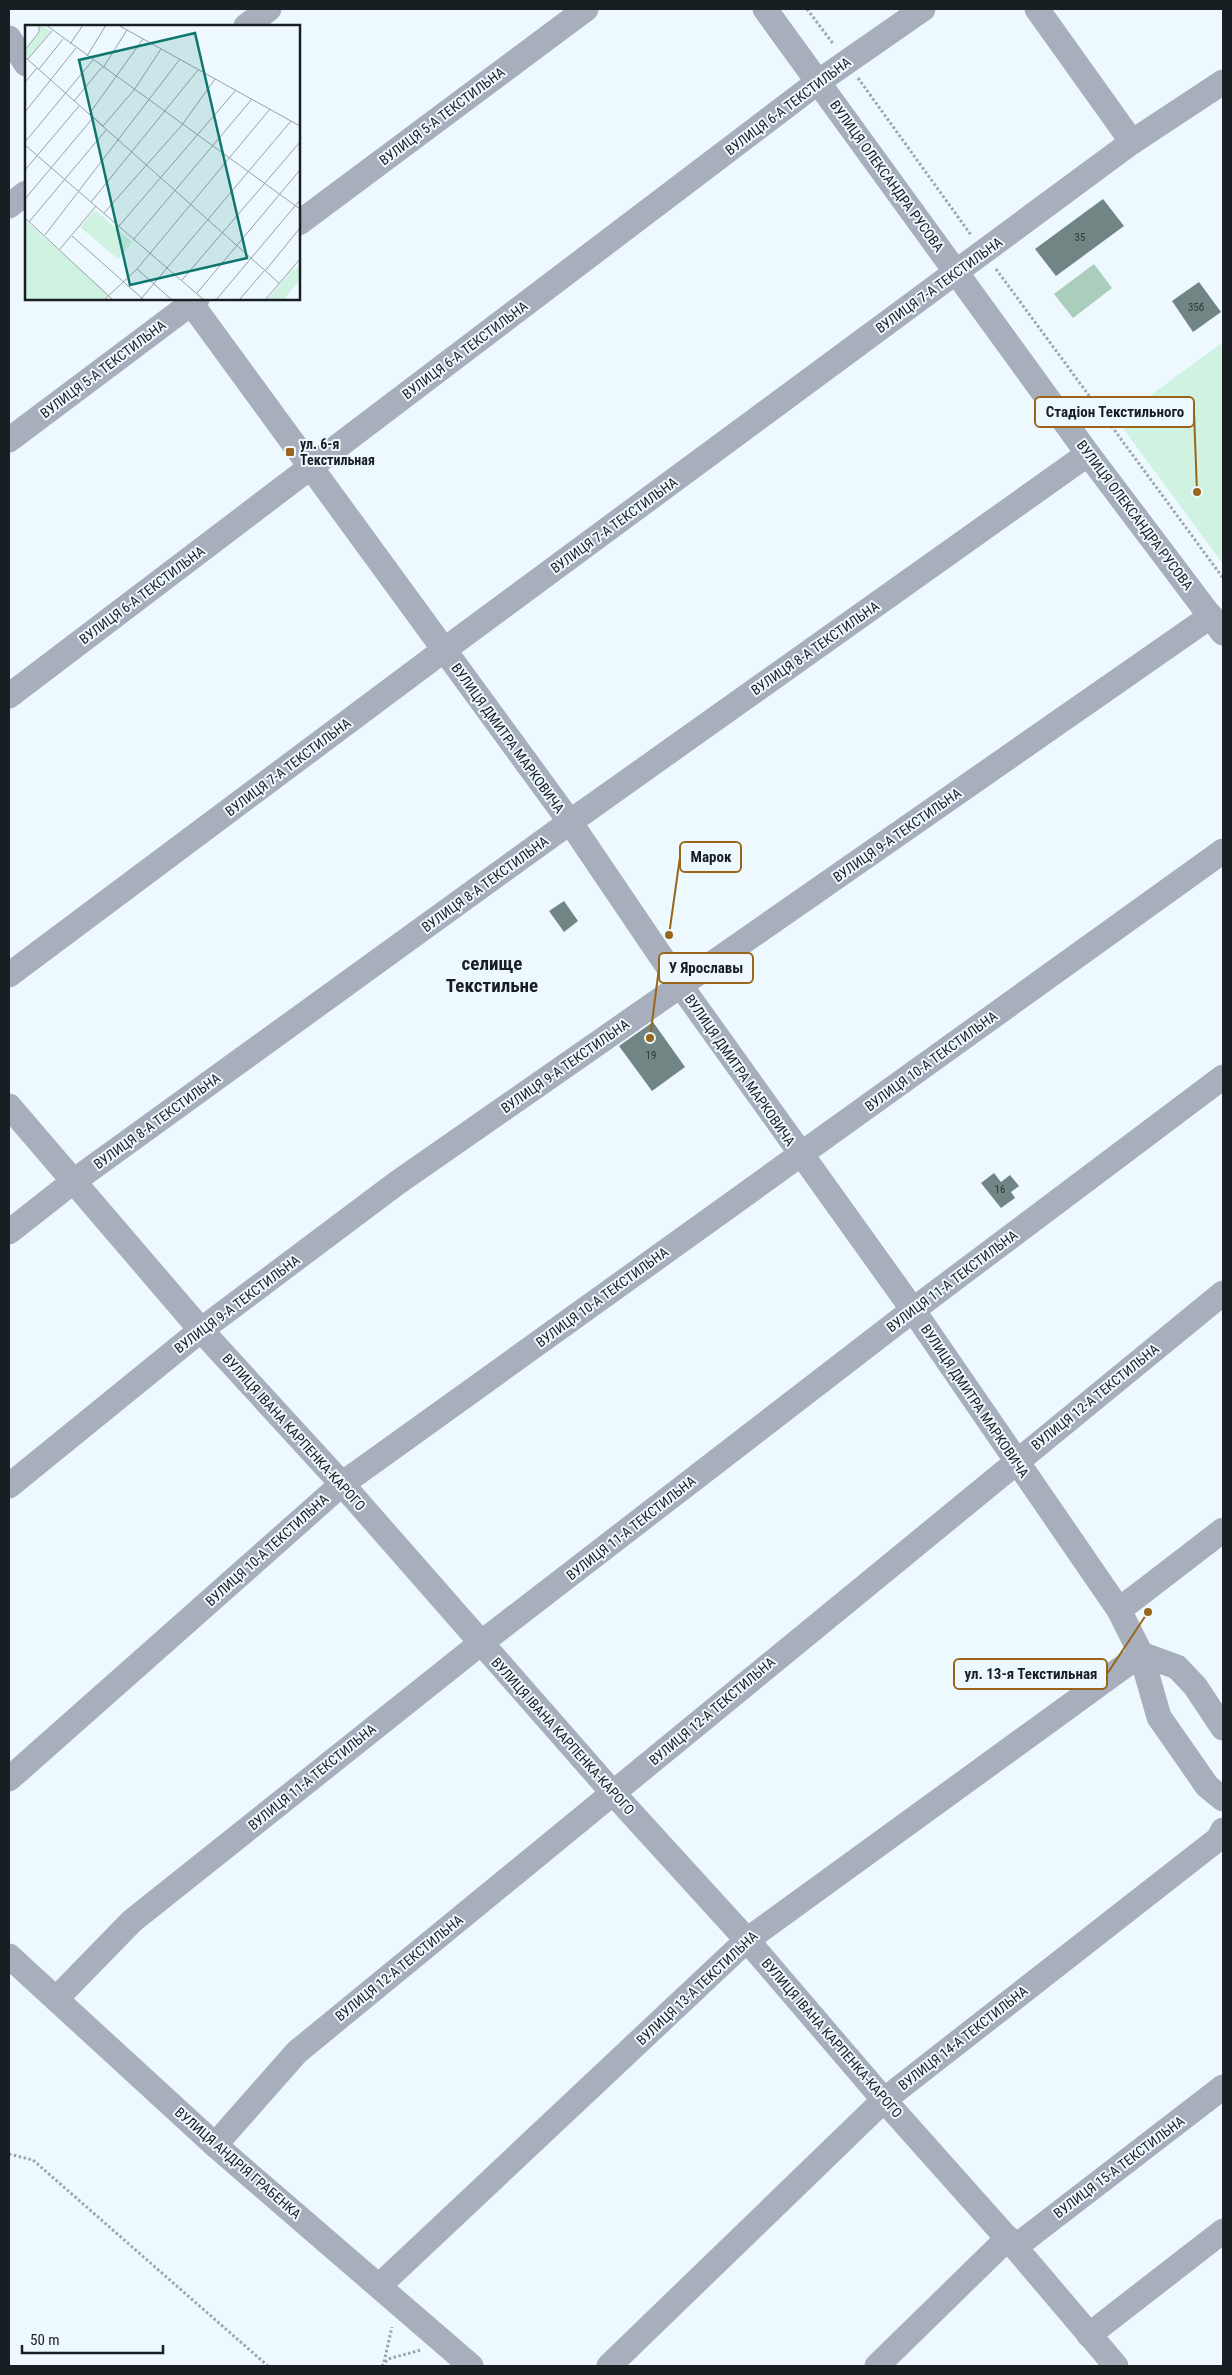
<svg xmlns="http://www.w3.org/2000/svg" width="1232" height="2375" font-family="'Roboto Condensed',sans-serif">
<rect width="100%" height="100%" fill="#edf9fe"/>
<!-- green -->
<path fill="#d0f2e0" d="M1223,342V564L1117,420Z"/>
<!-- forest -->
<path fill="#abcdbb" d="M1094,264L1112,288L1073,318L1054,294Z"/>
<!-- building -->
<g fill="#718584">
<path d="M1103,199L1124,226L1056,276L1035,249Z"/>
<path d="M1199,282L1221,312L1193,332L1172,301Z"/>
<path d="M564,901L578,921L564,932L549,911Z"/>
<path d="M653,1022L685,1067L652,1091L619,1046Z"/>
<path d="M994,1173L1001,1182L1010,1175L1019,1186L1011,1192L1015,1198L1001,1208L981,1183Z"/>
</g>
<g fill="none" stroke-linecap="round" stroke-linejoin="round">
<!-- path -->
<g stroke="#9ca6ab" stroke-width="3" stroke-dasharray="2.5 2.5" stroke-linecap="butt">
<path d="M807,9L834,45"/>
<path d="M858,78L971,235"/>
<path d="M996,269L1223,578"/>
<path d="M9,2154L33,2160L268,2366"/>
<path d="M384,2362L392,2327"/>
<path d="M382,2366L388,2359L421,2350"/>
</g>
<!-- minor -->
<g stroke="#a6afbb" stroke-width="25">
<path d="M765,9L1088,454L1223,633"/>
<path d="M1037,9L1132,142"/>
<path d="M246,26L269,9"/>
<path d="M9,38L26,64"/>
<path d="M9,206L26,193"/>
<path d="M299,223L586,9"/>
<path d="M188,299L570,822L681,986L913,1310L1119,1610L1141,1654L1177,1667L1195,1686L1223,1728"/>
<path d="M9,440L197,299"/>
<path d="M9,696L818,82L923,9"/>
<path d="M9,975L444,650L1132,142L1223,82"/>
<path d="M9,1106L201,1330L342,1484L613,1793L747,1940L884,2100L1015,2247L1116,2366"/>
<path d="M9,1232L74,1181L570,822L1088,454"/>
<path d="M9,1486L201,1330L397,1183L1211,616"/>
<path d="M1119,1610L1223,1530"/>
<path d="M9,1779L342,1484L1223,851"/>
<path d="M9,1956L215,2145L471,2366"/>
<path d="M56,1999L132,1921L481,1643L913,1310L1223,1077"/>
<path d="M215,2145L297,2052L1223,1293"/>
<path d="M1015,2247L1223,2087"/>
<path d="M380,2285L747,1940L1141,1654L1159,1717L1207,1786L1223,1799"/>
<path d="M1089,2335L1223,2231"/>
<path d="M609,2366L884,2100L1218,1839L1223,1830"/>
<path d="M877,2366L1008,2238"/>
</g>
</g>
<!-- markers -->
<rect fill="#99651b" stroke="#edf9fe" stroke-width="2" x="285" y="447" width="10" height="10" rx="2.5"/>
<g text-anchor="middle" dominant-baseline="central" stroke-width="4" stroke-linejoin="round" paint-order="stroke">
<!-- number labels -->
<g font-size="11" fill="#2e383a">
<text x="1080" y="237">35</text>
<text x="1196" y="307">35б</text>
<text x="651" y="1055">19</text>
<text x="1000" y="1189">16</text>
</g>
<!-- street labels -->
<g font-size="14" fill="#181f22" stroke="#edf9fe">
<text transform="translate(788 106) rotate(-37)">ВУЛИЦЯ 6-А ТЕКСТИЛЬНА</text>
<text transform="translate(442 116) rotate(-37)">ВУЛИЦЯ 5-А ТЕКСТИЛЬНА</text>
<text transform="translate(887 176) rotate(54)">ВУЛИЦЯ ОЛЕКСАНДРА РУСОВА</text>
<text transform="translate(939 285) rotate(-36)">ВУЛИЦЯ 7-А ТЕКСТИЛЬНА</text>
<text transform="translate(465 350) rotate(-37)">ВУЛИЦЯ 6-А ТЕКСТИЛЬНА</text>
<text transform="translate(103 369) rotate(-37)">ВУЛИЦЯ 5-А ТЕКСТИЛЬНА</text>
<text transform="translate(1135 515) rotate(53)">ВУЛИЦЯ ОЛЕКСАНДРА РУСОВА</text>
<text transform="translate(614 525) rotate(-36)">ВУЛИЦЯ 7-А ТЕКСТИЛЬНА</text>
<text transform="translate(142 595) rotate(-37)">ВУЛИЦЯ 6-А ТЕКСТИЛЬНА</text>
<text transform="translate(815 648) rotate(-35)">ВУЛИЦЯ 8-А ТЕКСТИЛЬНА</text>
<text transform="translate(508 738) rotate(54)">ВУЛИЦЯ ДМИТРА МАРКОВИЧА</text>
<text transform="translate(288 767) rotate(-37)">ВУЛИЦЯ 7-А ТЕКСТИЛЬНА</text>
<text transform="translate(897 835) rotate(-35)">ВУЛИЦЯ 9-А ТЕКСТИЛЬНА</text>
<text transform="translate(485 884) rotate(-36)">ВУЛИЦЯ 8-А ТЕКСТИЛЬНА</text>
<text transform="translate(931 1061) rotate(-36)">ВУЛИЦЯ 10-А ТЕКСТИЛЬНА</text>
<text transform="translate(565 1066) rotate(-35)">ВУЛИЦЯ 9-А ТЕКСТИЛЬНА</text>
<text transform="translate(740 1070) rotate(55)">ВУЛИЦЯ ДМИТРА МАРКОВИЧА</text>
<text transform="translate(157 1121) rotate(-36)">ВУЛИЦЯ 8-А ТЕКСТИЛЬНА</text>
<text transform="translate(952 1281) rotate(-37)">ВУЛИЦЯ 11-А ТЕКСТИЛЬНА</text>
<text transform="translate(602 1297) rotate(-36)">ВУЛИЦЯ 10-А ТЕКСТИЛЬНА</text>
<text transform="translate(237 1304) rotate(-37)">ВУЛИЦЯ 9-А ТЕКСТИЛЬНА</text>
<text transform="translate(1095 1397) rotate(-39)">ВУЛИЦЯ 12-А ТЕКСТИЛЬНА</text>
<text transform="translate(975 1401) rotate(56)">ВУЛИЦЯ ДМИТРА МАРКОВИЧА</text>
<text transform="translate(294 1432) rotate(48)">ВУЛИЦЯ ІВАНА КАРПЕНКА-КАРОГО</text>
<text transform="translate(631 1528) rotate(-38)">ВУЛИЦЯ 11-А ТЕКСТИЛЬНА</text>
<text transform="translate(267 1550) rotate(-42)">ВУЛИЦЯ 10-А ТЕКСТИЛЬНА</text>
<text transform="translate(712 1711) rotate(-40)">ВУЛИЦЯ 12-А ТЕКСТИЛЬНА</text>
<text transform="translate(563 1736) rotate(48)">ВУЛИЦЯ ІВАНА КАРПЕНКА-КАРОГО</text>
<text transform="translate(312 1777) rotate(-39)">ВУЛИЦЯ 11-А ТЕКСТИЛЬНА</text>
<text transform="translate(399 1968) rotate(-39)">ВУЛИЦЯ 12-А ТЕКСТИЛЬНА</text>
<text transform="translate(697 1988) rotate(-43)">ВУЛИЦЯ 13-А ТЕКСТИЛЬНА</text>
<text transform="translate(832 2038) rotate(49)">ВУЛИЦЯ ІВАНА КАРПЕНКА-КАРОГО</text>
<text transform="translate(963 2038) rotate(-38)">ВУЛИЦЯ 14-А ТЕКСТИЛЬНА</text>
<text transform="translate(238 2163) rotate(41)">ВУЛИЦЯ АНДРІЯ ГРАБЕНКА</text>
<text transform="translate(1119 2167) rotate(-37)">ВУЛИЦЯ 15-А ТЕКСТИЛЬНА</text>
</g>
<!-- poi labels -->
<g font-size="14" font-weight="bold" fill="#181f22" stroke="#edf9fe" text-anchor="start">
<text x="300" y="444">ул. 6-я<tspan x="300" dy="16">Текстильная</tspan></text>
</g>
<!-- district labels -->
<g font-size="19" font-weight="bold" fill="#181f22" stroke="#edf9fe">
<text x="492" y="963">селище<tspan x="492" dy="22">Текстильне</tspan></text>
</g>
</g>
<!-- overview -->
<g transform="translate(25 25)">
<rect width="275" height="275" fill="#edf9fe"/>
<path d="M15,0L26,6L3,33L0,26L15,7ZM70,185L107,217L93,234L55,202ZM0,195L84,270L77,275H0ZM275,242V255L258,275H242L266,246Z" fill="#d0f2e0"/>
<path fill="none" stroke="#98a2a6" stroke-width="1" d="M21,0L275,184M93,0L275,101M118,14L67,85L65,89L78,101L109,65L136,24M45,19L58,0M0,25L14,7V0M62,31L81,0M0,32L254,258M2,35L27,6M78,43L102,5M14,44L38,14M0,57L12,43M49,76L77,42M0,87L51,23M0,117L68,35M0,120L179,275M0,145L54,81M0,174L67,94M66,177L173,45M79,188L157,100L190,54M0,193L88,275M4,197L81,105M94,201L211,65M20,210L155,34M47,211L119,275M109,214L227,74M35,224L71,181M112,244L147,275M240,246L275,203M157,255L275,117M172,268L275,145M79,275L112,244L245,84M115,275L266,96M191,275L275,175M214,275L239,246M240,275L275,234"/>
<path fill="#0f766e" fill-opacity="0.15" stroke="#0f766e" stroke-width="2.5" d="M170,8L222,233L105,260L54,35Z"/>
<rect width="275" height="275" fill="none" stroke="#181f22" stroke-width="2.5"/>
</g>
<!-- callouts -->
<path fill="none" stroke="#99651b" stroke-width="2" d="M1197 492L1194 412M669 935L680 857M650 1038L659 968M1148 1612L1107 1674"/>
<g fill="#99651b" stroke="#edf9fe" stroke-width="2">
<circle cx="1197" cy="492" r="5"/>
<circle cx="669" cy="935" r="5"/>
<circle cx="650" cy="1038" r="5"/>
<circle cx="1148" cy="1612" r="5"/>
</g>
<g fill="#edf9fe" stroke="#99651b" stroke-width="2">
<rect x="1035" y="397" width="159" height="30" rx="5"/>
<rect x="680" y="842" width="61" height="30" rx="5"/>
<rect x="659" y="953" width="94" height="30" rx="5"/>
<rect x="954" y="1659" width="153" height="30" rx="5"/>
</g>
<g font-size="15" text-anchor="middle" font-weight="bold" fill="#181f22">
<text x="1115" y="417">Стадіон Текстильного</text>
<text x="711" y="862">Марок</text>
<text x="706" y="973">У Ярославы</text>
<text x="1031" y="1679">ул. 13-я Текстильная</text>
</g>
<!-- border -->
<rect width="1232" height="2375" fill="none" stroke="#181f22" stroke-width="20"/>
<!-- scale -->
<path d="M22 2345v8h141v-8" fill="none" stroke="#181f22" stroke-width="2.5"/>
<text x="30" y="2345" font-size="15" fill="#181f22" stroke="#edf9fe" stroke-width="4" paint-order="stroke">50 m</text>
</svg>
